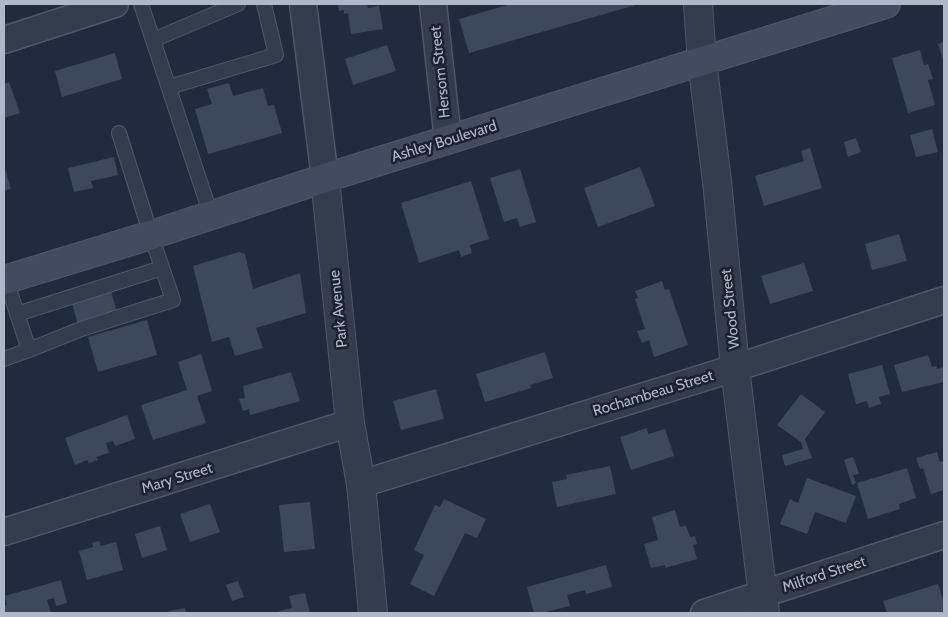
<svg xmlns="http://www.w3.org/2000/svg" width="948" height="617" font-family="Cabin,sans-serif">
<rect width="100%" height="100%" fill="#212b3c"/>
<!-- building -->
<g fill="#3d495b">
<path d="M338,4H367L368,8L379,6L383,29L351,34L348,13L344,14V10L339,11Z"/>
<path d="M511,4H639L469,53L459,19Z"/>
<path d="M944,42V63L938,44Z"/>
<path d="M387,45L396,71L353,85L345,59Z"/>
<path d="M920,50L924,65L928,64L933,79L928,80L935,105L908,113L892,58Z"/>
<path d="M115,53L122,79L62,97L55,71Z"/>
<path d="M9,82L20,113L4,118V84Z"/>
<path d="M229,83L233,96L263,88L268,106L274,105L282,133L208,154L195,109L212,104L207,89Z"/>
<path d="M932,129L938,152L916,157L910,135Z"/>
<path d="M856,138L861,152L848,157L844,142Z"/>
<path d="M810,148L822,188L764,206L755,176L804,161L801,151Z"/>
<path d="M114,157L118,175L91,181L93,188L74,192L68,168Z"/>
<path d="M4,165L11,189L4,191Z"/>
<path d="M640,167L655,206L598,227L584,188Z"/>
<path d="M520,169L536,222L520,227L517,218L504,222L490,178Z"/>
<path d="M471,181L489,239L470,245L472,253L461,257L459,250L419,263L401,203Z"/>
<path d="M899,234L907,261L872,270L865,244Z"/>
<path d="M239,252L245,254L253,289L300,273L306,313L256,328L263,348L235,356L229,337L212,342L193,266Z"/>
<path d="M804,263L813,291L770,304L761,276Z"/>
<path d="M662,281L665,290L669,289L688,345L654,357L649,340L642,343L637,331L645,329L635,299L638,298L635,291Z"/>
<path d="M110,288L117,312L78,324L71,300Z"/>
<path d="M147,320L157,355L98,372L88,337Z"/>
<path d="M545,352L553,378L530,385L531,388L485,402L476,374Z"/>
<path d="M201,354L212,391L197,396L206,423L153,440L141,405L187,390L178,362Z"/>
<path d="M928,355L932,367L936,366L937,369L944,367V382L902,392L894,365Z"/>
<path d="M882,365L890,394L879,397L881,404L869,408L867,401L856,404L848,374Z"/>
<path d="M291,372L300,401L250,415L249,409L243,411L239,399L245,398L243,386Z"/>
<path d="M436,389L444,419L401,430L393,401Z"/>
<path d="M801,394L825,412L805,439L812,458L785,466L782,455L803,449L801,442L777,425Z"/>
<path d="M127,415L135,439L115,446L113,441L106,443L109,453L96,457L98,460L89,463L87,460L75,465L65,438Z"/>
<path d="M647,428L648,434L665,429L674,456L631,470L620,437Z"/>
<path d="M937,452L940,462L944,461V490L931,494L923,468L920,469L916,458Z"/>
<path d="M853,457L859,474L853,475L856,483L852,485L844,460Z"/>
<path d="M610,466L616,494L557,507L552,482L567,479L566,475Z"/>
<path d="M907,468L916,498L899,504L900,509L868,519L857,483Z"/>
<path d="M807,478L856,496L846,523L815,512L807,534L780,524L790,499L798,503Z"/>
<path d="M444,499L486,519L477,538L465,533L434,596L410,584L424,555L414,550L435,505L440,507Z"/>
<path d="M310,502L315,549L284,552L279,505Z"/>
<path d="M210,504L220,532L190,542L180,514Z"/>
<path d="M675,510L680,527L686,526L690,537L695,536L697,544L693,545L697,559L665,568V565L651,568L644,544L658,540L652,517Z"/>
<path d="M160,526L167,550L142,558L135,534Z"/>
<path d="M99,541L101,546L116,542L123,570L87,580L79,551L93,547L92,543Z"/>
<path d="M606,565L612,587L586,594L585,590L567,595L570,606L542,613H534L527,587Z"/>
<path d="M61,580L67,603L56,606L54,598L47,600L51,613H4V606L7,605L5,596Z"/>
<path d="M238,581L244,597L232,601L226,585Z"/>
<path d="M938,584L944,604V611L935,613H887L883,601Z"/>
<path d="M305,593L310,613H280L279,611L292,608L289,596Z"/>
<path d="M185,608L186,613H169L168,611Z"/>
</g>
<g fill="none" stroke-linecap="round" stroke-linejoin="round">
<!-- service casing -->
<g stroke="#505867" stroke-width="16">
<g id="service">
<path d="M141,4L211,215"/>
<path d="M153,40L238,4"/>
<path d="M169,87L276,55L264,4"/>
<path d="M6,280L29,350L81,329L173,300L151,235L119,133"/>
<path d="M17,314L162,268"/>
<path d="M4,359L29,350"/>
</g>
</g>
<!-- minor casing -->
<g stroke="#505867" stroke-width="29">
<g id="minor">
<path d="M303,4L325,178"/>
<path d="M433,4L448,140"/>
<path d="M4,40L115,4"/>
<path d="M361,484L735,368L944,300"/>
<path d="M4,532L350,423"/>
<path d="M704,613L944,535"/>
</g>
</g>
<!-- tertiary casing -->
<g stroke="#505867" stroke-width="30">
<g id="tertiary">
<path d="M698,4L702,61L717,181L735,368L765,613"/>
<path d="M325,178L350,423L361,484L373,613"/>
</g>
</g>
<!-- secondary casing -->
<g stroke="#505867" stroke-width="30">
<path id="secondary" d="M4,280L151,235L325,178L886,4"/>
</g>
<!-- service -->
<use href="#service" stroke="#353d4c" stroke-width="14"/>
<!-- minor -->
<use href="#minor" stroke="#353d4c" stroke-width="26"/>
<!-- tertiary -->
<use href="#tertiary" stroke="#353d4c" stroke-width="28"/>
<!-- secondary -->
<use href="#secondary" stroke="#434c5f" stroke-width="28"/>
</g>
<g text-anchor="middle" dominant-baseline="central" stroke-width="5" stroke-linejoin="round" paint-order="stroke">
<!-- street labels -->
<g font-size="15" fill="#b0b8c8" stroke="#1a2230">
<text transform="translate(440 72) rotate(-96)">Hersom Street</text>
<text transform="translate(444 141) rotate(-17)">Ashley Boulevard</text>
<text transform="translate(338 309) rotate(-96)">Park Avenue</text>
<text transform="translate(730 309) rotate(-96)">Wood Street</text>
<text transform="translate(653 393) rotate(-17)">Rochambeau Street</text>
<text transform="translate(177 478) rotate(-17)">Mary Street</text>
<text transform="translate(824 574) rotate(-18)">Milford Street</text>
</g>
</g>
<!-- border -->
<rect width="948" height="617" fill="none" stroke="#b0b8c8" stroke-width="10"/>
</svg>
